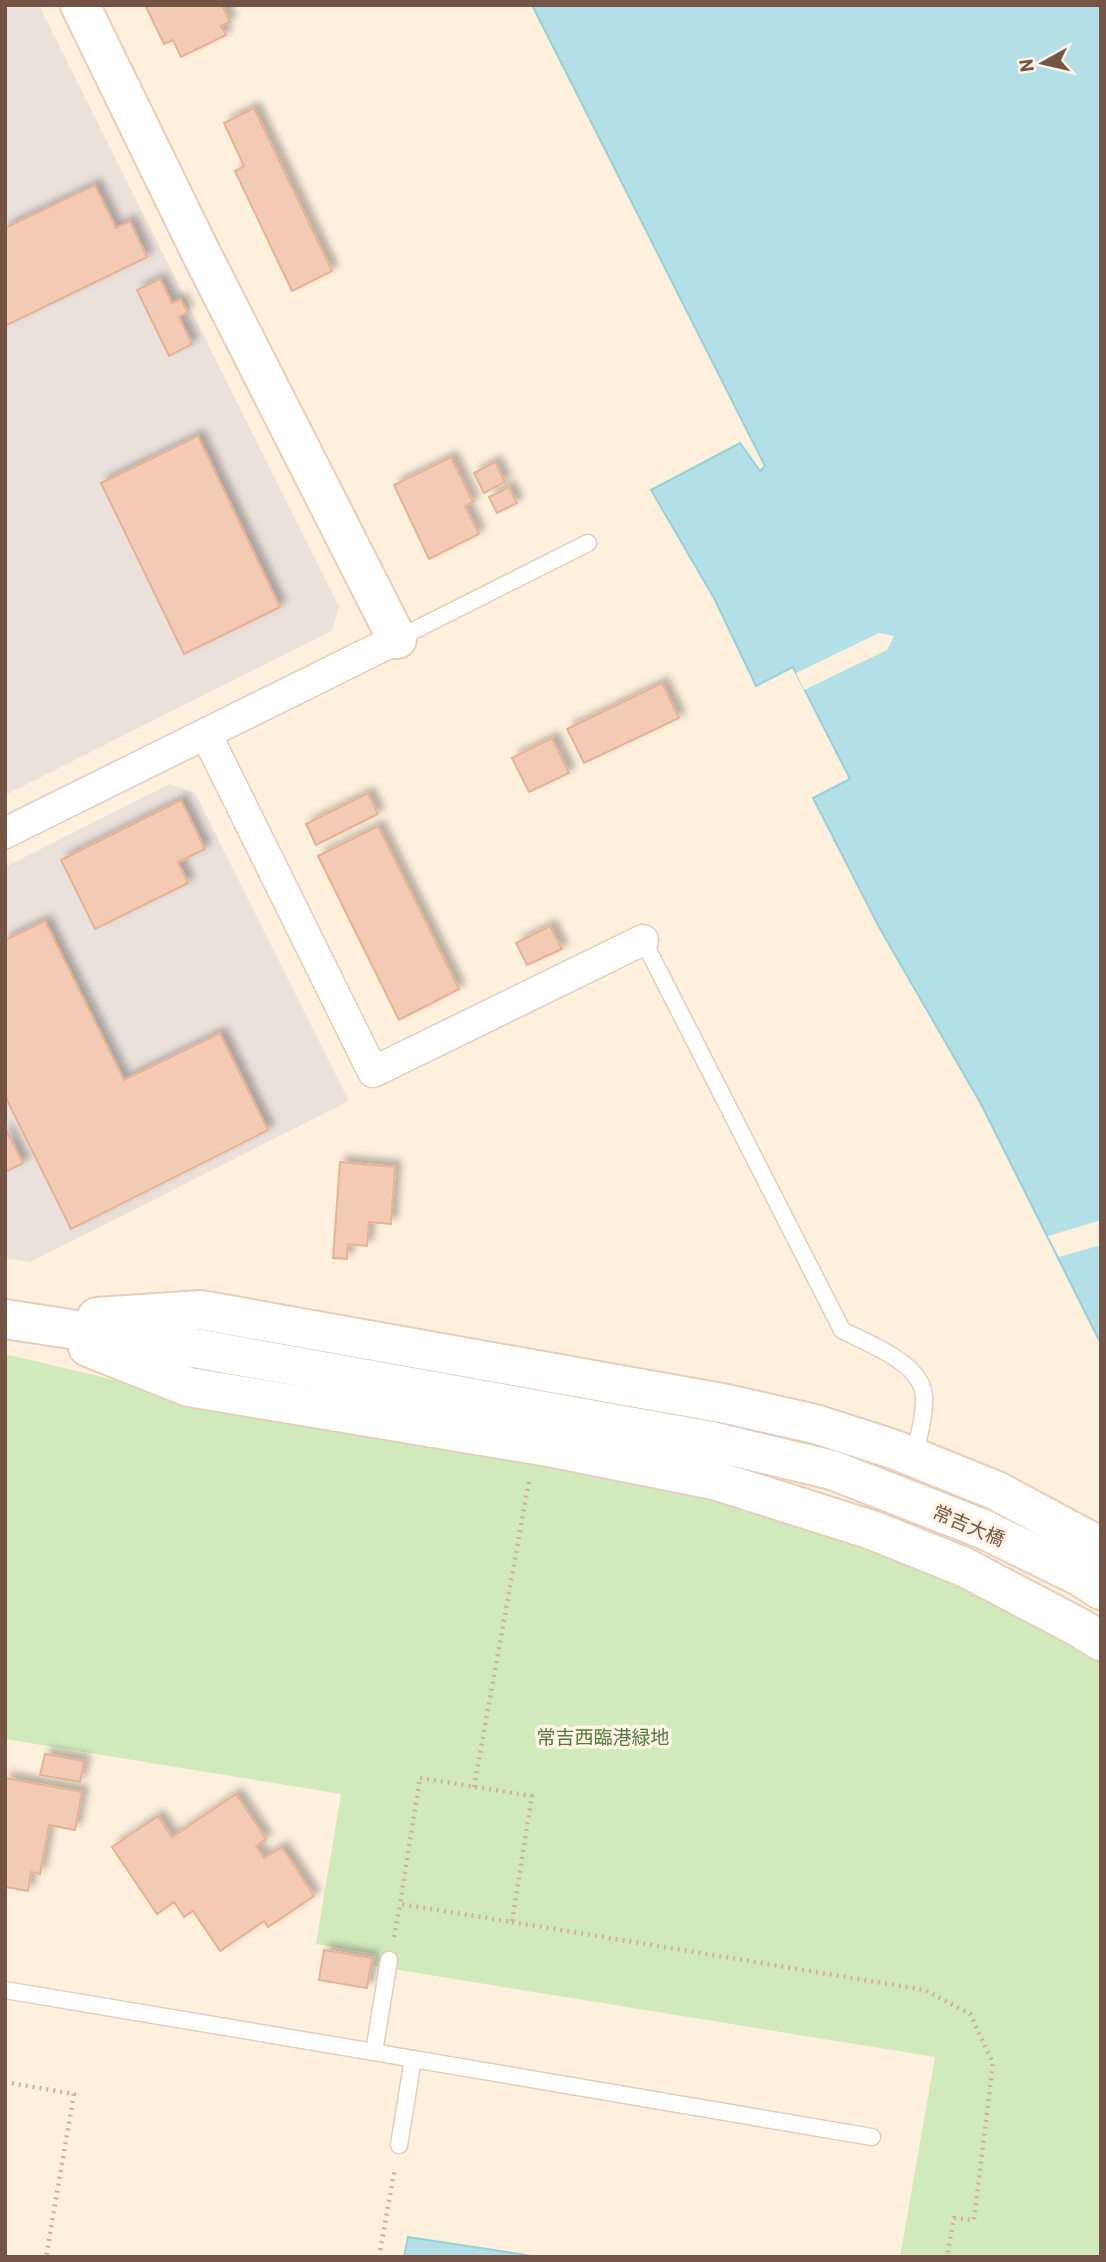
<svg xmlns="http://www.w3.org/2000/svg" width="1106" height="2262" font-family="Barlow,'Noto Sans JP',sans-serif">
<defs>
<filter id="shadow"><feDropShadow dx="6" dy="-6" stdDeviation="3.5" flood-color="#0004"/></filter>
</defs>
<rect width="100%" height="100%" fill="#fdf0dd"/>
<!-- industrial -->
<g fill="#eae1da">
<path d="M5,5H39L339,607L332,631L5,795Z"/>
<path d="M170,784L195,793L349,1101L30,1262L5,1258V867Z"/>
</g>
<!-- green -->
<path fill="#d0eabc" d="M5,1354L131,1384L625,1471L920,1558L1101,1654V2257H900L935,2057L374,1966L376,1954L316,1944L341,1794L5,1739Z"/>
<!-- water -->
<g fill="#b2e0e6" stroke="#98d0d9" stroke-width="2">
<path d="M532,5H1101V1344L981,1104L879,927L813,798L850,779L793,667L756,686L714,598L651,490L740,443L760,471L765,466Z"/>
<path d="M408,2237L539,2257H404Z"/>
</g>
<!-- pier -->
<g fill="#fdf0dd">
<path d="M879,633L894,636L887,650L804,690L796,673Z"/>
<path d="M1101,1220V1245L1059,1257L1048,1236Z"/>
</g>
<!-- building -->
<g fill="#f3cbb4" stroke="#e7b194" stroke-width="2" filter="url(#shadow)">
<path d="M145,5H222L230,22L221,26L226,35L181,57L173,40L164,44Z"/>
<path d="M254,108L332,271L292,291L235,171L244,166L224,123Z"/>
<path d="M95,185L116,228L130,221L147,257L5,326V228Z"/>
<path d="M160,279L172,303L181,299L187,312L179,317L192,344L169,356L137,290Z"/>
<path d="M198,436L280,607L184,654L101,483Z"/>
<path d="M451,457L473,502L465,506L479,534L429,559L394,485Z"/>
<path d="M495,462L505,482L484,493L474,473Z"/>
<path d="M509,487L517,503L497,513L489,497Z"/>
<path d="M662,683L679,718L584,763L567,729Z"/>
<path d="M552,738L569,773L529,792L512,758Z"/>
<path d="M368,793L378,814L316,845L306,824Z"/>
<path d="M181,800L205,849L178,862L188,883L95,929L61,860Z"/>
<path d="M378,826L459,989L399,1020L318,856Z"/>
<path d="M45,921L124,1080L220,1033L268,1130L71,1229L5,1096V940Z"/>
<path d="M550,926L562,949L527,965L516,943Z"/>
<path d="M5,1128L23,1163L5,1172Z"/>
<path d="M340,1162L395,1167L391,1224L369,1222L367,1246L348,1244L347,1259L333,1258Z"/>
<path d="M45,1754L84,1761L80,1782L40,1775Z"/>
<path d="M5,1778L82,1792L75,1830L49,1825L40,1874L31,1872L28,1891L5,1887Z"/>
<path d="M236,1794L266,1839L256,1846L264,1858L282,1847L314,1896L268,1927L264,1921L220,1951L193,1911L184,1917L174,1902L157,1914L112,1847L158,1816L172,1837Z"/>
<path d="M324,1950L372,1958L367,1988L319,1980Z"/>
</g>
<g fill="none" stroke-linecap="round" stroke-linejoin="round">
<!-- lane casing -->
<g stroke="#e3cdbc" stroke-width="19">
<g id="lane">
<path d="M397,639L588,543"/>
<path d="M643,940L842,1330C868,1344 923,1363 924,1397C925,1416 918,1438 914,1457"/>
<path d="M389,1960L374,2052L413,2059L399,2145"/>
<path d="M5,1990L374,2052"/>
<path d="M413,2059L872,2137"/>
</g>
</g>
<!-- street casing -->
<g stroke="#e3cdbc" stroke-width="33">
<g id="street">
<path d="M206,734L373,1072L643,940"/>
<path d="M5,833L397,639"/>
</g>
</g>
<!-- secondary casing -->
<g stroke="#e8ceb9" stroke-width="42">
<g id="secondary">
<path d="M80,5L198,247L397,639"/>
<path d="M97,1317L201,1310L727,1404L815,1424L893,1449L997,1491L1101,1547"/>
<path d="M5,1319L200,1349L711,1441L832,1470L983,1529L1081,1577L1101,1590"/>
<path d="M88,1347L189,1387L554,1448L714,1480L872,1530L964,1567L1080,1628L1101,1641"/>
</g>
</g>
<!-- path -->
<g stroke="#d7af98" stroke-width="4.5" stroke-dasharray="2 5" stroke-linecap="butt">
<path d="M420,1778L532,1796L512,1922L400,1904Z"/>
<path d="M474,1787L529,1481"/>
<path d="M512,1922L925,1990L970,2014L993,2063L974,2220L954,2218L947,2257"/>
<path d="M394,1937L400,1904"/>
<path d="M5,2082L74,2094L46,2257"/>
<path d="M379,2257L395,2168"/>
</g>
<!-- lane -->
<use href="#lane" stroke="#fff" stroke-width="16"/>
<!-- street -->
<use href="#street" stroke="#fff" stroke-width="30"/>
<!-- secondary -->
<use href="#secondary" stroke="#fff" stroke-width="38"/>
</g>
<g text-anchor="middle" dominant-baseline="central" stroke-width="7" stroke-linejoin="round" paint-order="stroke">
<!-- street labels -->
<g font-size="19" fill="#735445" stroke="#fff4e4">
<text transform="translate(969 1525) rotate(23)">常吉大橋</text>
</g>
<!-- park labels -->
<g font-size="19" fill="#51793d" stroke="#fff4e4">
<text x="603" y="1736">常吉西臨港緑地</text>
</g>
</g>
<!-- border -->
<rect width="1106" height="2262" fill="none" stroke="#735445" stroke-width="14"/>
<!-- north arrow -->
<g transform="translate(1043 63) rotate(262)" stroke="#fff4e4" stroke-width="5" paint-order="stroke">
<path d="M0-5L12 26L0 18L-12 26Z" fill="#735445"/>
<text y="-10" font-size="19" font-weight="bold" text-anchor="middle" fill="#735445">N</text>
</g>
</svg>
